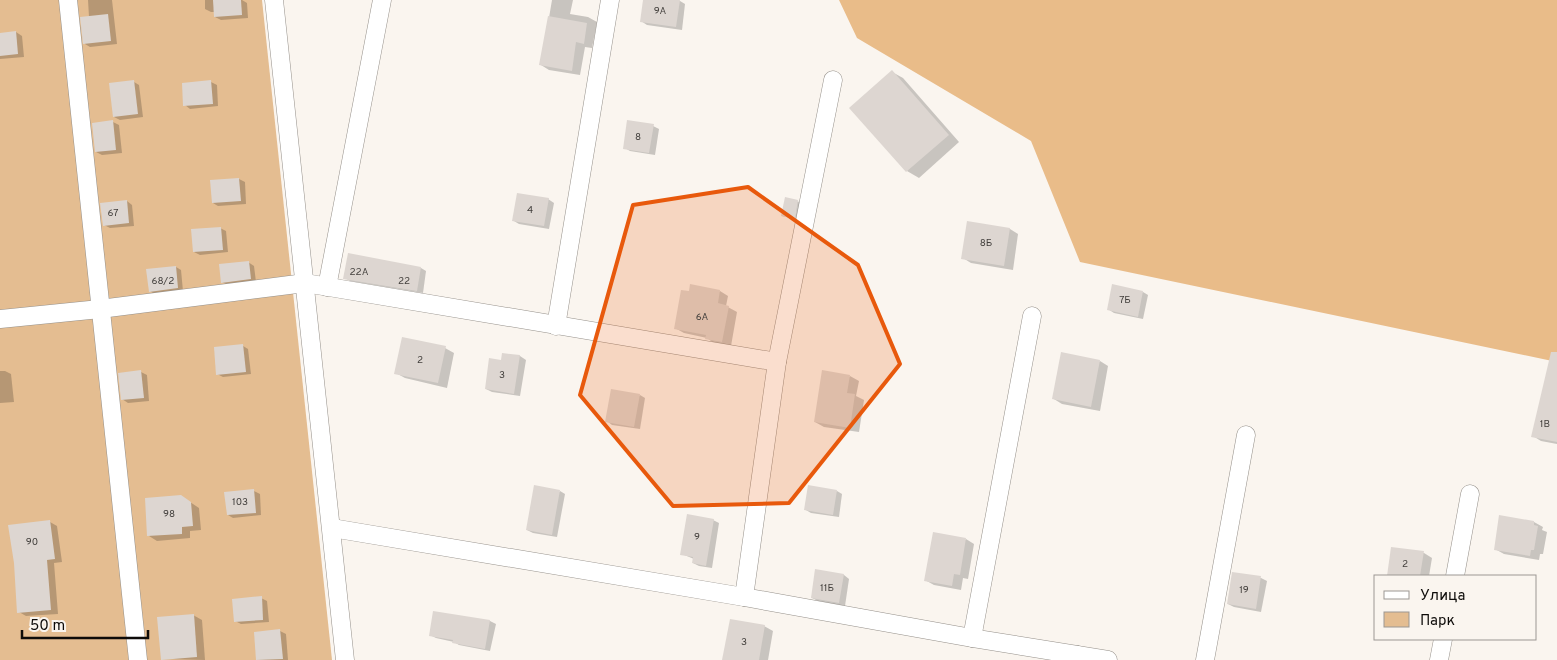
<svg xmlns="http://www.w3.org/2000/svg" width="1557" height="660" font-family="Overpass,sans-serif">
<rect width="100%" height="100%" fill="#faf5ef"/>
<!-- green -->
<path fill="#e4bd91" d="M0,0H262L332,660H0Z"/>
<!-- forest -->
<path fill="#e9bc89" d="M839,0H1557V362L1080,262L1031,141L857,38Z"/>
<!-- shadow -->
<g fill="#0003">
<path d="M88,0H112L117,44L90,47L85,44L89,17Z"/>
<path d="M205,0H242L247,3L248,18L221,20L215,17V12H211L205,9Z"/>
<path d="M552,0H573L570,14L588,17L597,22L592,48L585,47L580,75L549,70L541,65Z"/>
<path d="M644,0H672L680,1L685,4L682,30L647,25L641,21Z"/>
<path d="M16,32L22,36L24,57L0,59V34Z"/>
<path d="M892,72L903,78L959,142L919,178L907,171L851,108Z"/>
<path d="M134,82L139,85L143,117L120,120L114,117Z"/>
<path d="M211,82L217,85L218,106L190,109L185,105Z"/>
<path d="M113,122L119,125L122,153L102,155L96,152Z"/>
<path d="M653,126L659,129L655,155L630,151L625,148Z"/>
<path d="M239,179L245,182L246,204L218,206L213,203L211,181Z"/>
<path d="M548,199L554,203L549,229L519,224L514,221Z"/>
<path d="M786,199L800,202L797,219L782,216Z"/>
<path d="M127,201L132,205L134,226L110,228L104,225Z"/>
<path d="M968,223L1010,229L1018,234L1013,270L971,263L963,258Z"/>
<path d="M220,228L226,231L228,252L200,255L194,252Z"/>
<path d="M248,262L254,266L256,282L228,285L222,282Z"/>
<path d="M176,267L181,270L183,291L156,295L150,291Z"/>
<path d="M421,268L426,271L423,293L350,281L345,278Z"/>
<path d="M720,291L728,296L726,306L737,312L731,346L715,344L707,338L684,333L675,328Z"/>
<path d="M1143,292L1148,295L1143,319L1114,313L1108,309Z"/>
<path d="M243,346L248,349L251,374L223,377L217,374Z"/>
<path d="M445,348L454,353L447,388L405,378L396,373Z"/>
<path d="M503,354L520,356L526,360L520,396L492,392L486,389L502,361Z"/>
<path d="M1100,361L1108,366L1100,411L1062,404L1054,399Z"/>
<path d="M0,371H5L11,374L14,402L0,403Z"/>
<path d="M141,372L147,375L149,401L128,403L122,399Z"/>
<path d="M1557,372V444L1541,441L1533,436Z"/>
<path d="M850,376L859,381L856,396L864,400L859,432L824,427L815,422Z"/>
<path d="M640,395L645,398L640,429L612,425L607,421Z"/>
<path d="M254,491L260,494L261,515L233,518L228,515Z"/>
<path d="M560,491L565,494L557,537L533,533L527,530Z"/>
<path d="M837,491L842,494L839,517L811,513L806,510Z"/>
<path d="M190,502L199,508L201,530L190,531V538L157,541L149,536Z"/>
<path d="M713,520L719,523L712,568L699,566L693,563L694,559L682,554Z"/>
<path d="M50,522L57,526L62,562L54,563L58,614L26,616L19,612Z"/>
<path d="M1534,522L1543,527L1542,530L1547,532L1543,554H1540L1539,560L1504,554L1495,549Z"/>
<path d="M966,539L974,544L968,579L963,578L961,590L934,585L925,580Z"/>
<path d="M1392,548L1424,553L1432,558L1429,576H1388Z"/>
<path d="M816,571L844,575L849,579L845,606L818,601L812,598Z"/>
<path d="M1233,573L1261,578L1267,581L1261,612L1234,607L1228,604Z"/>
<path d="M261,598L267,601L269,622L241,624L235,621Z"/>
<path d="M434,612L490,621L496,624L490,651L459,645L454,642L436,638L430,635Z"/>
<path d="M193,615L202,620L205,660L162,659Z"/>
<path d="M764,626L773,631L768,660H725Z"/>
<path d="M280,631L286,634L288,660H257L255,633Z"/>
</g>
<!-- building -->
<g fill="#ddd6d1">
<path d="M213,0H241L242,15L214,17Z"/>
<path d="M643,0H680L676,27L640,22Z"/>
<path d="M108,14L111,41L83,44L80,17Z"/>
<path d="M548,16L587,23L584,44L576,42L572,71L539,65Z"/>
<path d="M16,31L18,54L0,56V33Z"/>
<path d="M892,70L949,135L906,172L849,108Z"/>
<path d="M134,80L138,114L113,117L109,83Z"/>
<path d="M211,80L213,104L183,106L182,83Z"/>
<path d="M113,120L116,150L95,152L92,123Z"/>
<path d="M627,120L654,124L649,153L623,149Z"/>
<path d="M239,178L241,201L212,203L210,180Z"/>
<path d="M517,193L549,198L544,226L512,221Z"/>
<path d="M785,197L798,200L795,219L781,216Z"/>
<path d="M127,200L129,223L103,226L100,203Z"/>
<path d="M967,221L1010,228L1004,266L961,259Z"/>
<path d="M221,227L223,250L193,252L191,229Z"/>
<path d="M348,253L421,267L417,291L343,279Z"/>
<path d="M249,261L251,279L221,283L219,264Z"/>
<path d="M176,266L178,288L149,292L146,269Z"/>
<path d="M690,284L720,290L718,303L729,306L722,342L705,339L706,335L674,329L681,290L689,291Z"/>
<path d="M1112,284L1143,291L1138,317L1107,310Z"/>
<path d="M402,337L446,346L438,383L394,374Z"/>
<path d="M243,344L246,372L216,375L214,347Z"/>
<path d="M1061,352L1100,360L1091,407L1052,399Z"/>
<path d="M1551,352H1557V442L1531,437Z"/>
<path d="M502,353L520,355L514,394L485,389L489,358L501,360Z"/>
<path d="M141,370L144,398L121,400L118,373Z"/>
<path d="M822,370L850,375L847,393L855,394L850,428L814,422Z"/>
<path d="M611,389L640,394L634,427L605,422Z"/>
<path d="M534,485L560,490L552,535L526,530Z"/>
<path d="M808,485L837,490L833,515L804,510Z"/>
<path d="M254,489L256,513L227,515L224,492Z"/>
<path d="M181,495L191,502L193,526L182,527V534L147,536L145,498Z"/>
<path d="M687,514L714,519L706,566L692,563L693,557L680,555Z"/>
<path d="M1499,515L1534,521V525L1538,526L1534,550H1531L1530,556L1494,550Z"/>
<path d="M50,520L55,559L47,560L51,610L17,613L14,563L8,525Z"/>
<path d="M933,532L966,538L960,575L954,574L952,586L924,581Z"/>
<path d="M1391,547L1424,551L1420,576H1387Z"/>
<path d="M815,569L844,574L839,603L811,598Z"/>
<path d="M1232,572L1261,576L1256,609L1227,604Z"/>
<path d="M262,596L263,620L234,622L232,599Z"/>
<path d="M433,611L490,620L485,649L452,643L453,640L429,636Z"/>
<path d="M194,614L197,657L161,660L157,617Z"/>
<path d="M730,619L765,625L759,660H722Z"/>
<path d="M280,629L283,659L256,660L254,632Z"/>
</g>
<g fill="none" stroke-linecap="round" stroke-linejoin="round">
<!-- minor casing -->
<g stroke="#95908a" stroke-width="19">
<g id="minor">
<path d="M68,0L138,660"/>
<path d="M274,0L345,660"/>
<path d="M327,287L382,0"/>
<path d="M0,319L100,309L305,283L777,362"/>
<path d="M556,326L610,0"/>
<path d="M332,528L744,597L777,362L833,80"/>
<path d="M1455,576L1470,494"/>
<path d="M744,597L972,638L1077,655L1076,660"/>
<path d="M972,638L1032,316"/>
<path d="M1077,655L1108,660"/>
<path d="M1205,660L1246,435"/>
<path d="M1439,660L1443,639"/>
</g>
</g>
<!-- minor -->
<use href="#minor" stroke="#fff" stroke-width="18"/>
</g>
<!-- marked area -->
<path fill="#e8590c" fill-opacity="0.2" stroke="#e8590c" stroke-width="4" stroke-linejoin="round" d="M748,187L858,265L900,364L789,503L673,506L580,395L633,205Z"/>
<g text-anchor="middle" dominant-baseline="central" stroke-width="4" stroke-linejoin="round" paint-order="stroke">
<!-- number labels -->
<g font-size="10" fill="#413e3b">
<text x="660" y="11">9А</text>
<text x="638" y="137">8</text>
<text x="530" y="210">4</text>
<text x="113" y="213">67</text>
<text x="986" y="243">8Б</text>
<text x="359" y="272">22А</text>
<text x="163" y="281">68/2</text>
<text x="404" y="281">22</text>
<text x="1125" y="300">7Б</text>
<text x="702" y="317">6А</text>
<text x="420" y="360">2</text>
<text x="502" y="375">3</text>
<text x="1545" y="424">1В</text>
<text x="240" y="502">103</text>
<text x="169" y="514">98</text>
<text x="697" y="537">9</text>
<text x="32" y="542">90</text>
<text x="1405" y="564">2</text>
<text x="827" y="588">11Б</text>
<text x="1244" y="590">19</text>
<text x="744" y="642">3</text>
</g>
</g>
<!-- legend -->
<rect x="1374" y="575" width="162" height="65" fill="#faf5ef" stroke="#9b9793"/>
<rect x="1384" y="591" width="25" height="8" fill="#ffffff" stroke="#9b9793"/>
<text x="1420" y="600" font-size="15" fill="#0d0b09">Улица</text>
<rect x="1384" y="612" width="25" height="15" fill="#e4bd91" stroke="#9b9793"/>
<text x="1420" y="625" font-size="15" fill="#0d0b09">Парк</text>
<!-- scale -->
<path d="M22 630v8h126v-8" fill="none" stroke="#0d0b09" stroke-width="2.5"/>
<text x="30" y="630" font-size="15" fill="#0d0b09" stroke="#faf5ef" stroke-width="4" paint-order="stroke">50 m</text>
</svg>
